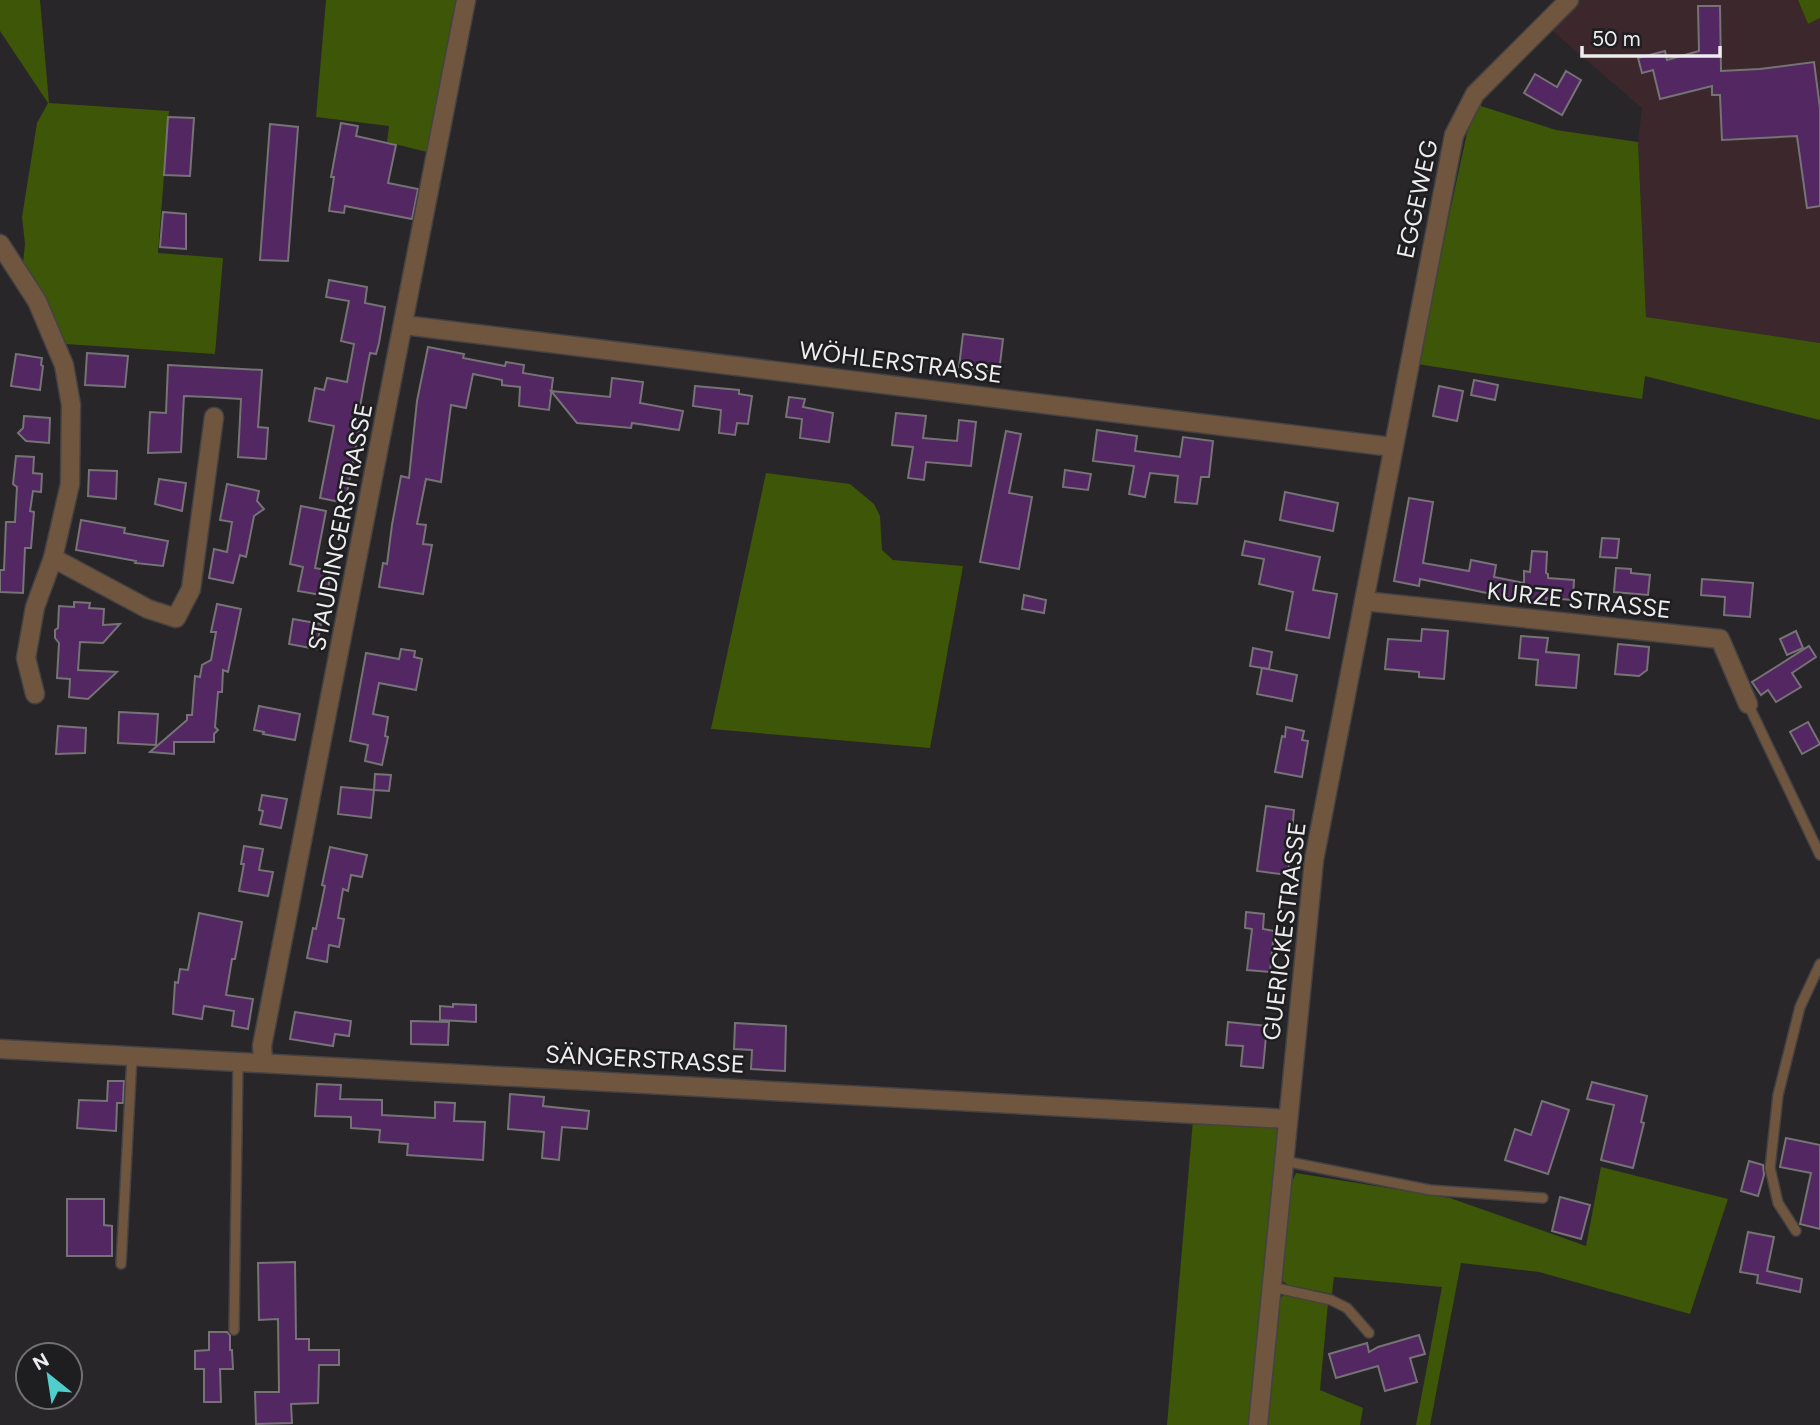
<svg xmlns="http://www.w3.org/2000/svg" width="1820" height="1425" font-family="Figtree,sans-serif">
<rect width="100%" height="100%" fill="#282628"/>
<!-- commercial -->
<path fill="#3c282c" d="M1577,0H1798L1808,24L1820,18V343L1646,317L1638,142L1642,108L1549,28Z"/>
<!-- green -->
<g fill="#3d5607">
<path d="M0,0H40L49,103L169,111L158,253L223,258L215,354L66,344L46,302L23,263L25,244L22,217L37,123L48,103L0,31Z"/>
<path d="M326,0H456L427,152L387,142L389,126L316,117Z"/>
<path d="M1798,0H1820V18L1808,24Z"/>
<path d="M1478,105L1556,130L1638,142L1646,317L1820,343V420L1645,376L1642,399L1417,364L1467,133Z"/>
<path d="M766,473L850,484L874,504L880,516L882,550L893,560L963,566L930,748L711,729Z"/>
<path d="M1193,1120L1278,1127L1256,1425H1167Z"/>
<path d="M1601,1167L1728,1199L1690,1314L1539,1272L1461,1263L1430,1425H1416L1442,1287L1334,1277L1332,1294L1288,1285L1280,1279L1290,1186L1296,1173L1450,1198L1586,1246Z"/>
<path d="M1285,1294L1328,1303L1320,1390L1363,1408L1360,1425H1267L1279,1299Z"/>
</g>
<!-- building -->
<g fill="#522762" stroke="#757375" stroke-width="2">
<path d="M1698,6H1720L1721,71L1760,69L1814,62L1820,108V206L1807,208L1797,136L1722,140L1720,95H1712V86L1660,99L1653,70L1642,73L1638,58L1665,51L1667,60L1699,51Z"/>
<path d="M1566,71L1581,80L1562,115L1524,93L1535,74L1557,87Z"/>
<path d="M168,117L194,118L190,176L164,175Z"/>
<path d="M341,123L358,126L356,136L396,145L388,183L418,189L412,219L345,206L344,213L329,211L334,177H331Z"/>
<path d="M270,124L298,127L288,261L260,260Z"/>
<path d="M163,212L186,214V249L160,247Z"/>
<path d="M329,280L367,287L365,303L385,307L379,343L376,354L370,353L364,384L356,430H359L345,503L320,498L334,426L309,421L315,388L324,390L327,378L347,382L354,344L341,341L349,301L326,297Z"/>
<path d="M963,334L1003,339L999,372L959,367Z"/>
<path d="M428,347L464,354L463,358L505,366L506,362L524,365L523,373L553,378L549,410L519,406L520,387L502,385V380L473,374L466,408L451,405L441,482L426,479L417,524L426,525L423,544L432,545L423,594L379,587L383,563L387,564L392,525L401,476L409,478L417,401Z"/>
<path d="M87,353L128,356L125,387L85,385Z"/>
<path d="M16,354L42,358L41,365L43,366L40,390L11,386Z"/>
<path d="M168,365L262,370L258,427L268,428L266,459L238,457L241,399L208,397L184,396L181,452L148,453L150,412L166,413Z"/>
<path d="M612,378L643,382L640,403L683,411L679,430L632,423L631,428L577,423L551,391L610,397Z"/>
<path d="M1474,380L1498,385L1495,400L1471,395Z"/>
<path d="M695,386L739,390V394L752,396L748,424L737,423L735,435L719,433L721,410L693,406Z"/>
<path d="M1439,386L1463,391L1457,421L1433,416Z"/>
<path d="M789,397L805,399L803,407L833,413L829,442L800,438L802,419L786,417Z"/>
<path d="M896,413L926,416L923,438L957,441L959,420L976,422L971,466L926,462L924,480L908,478L913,447L892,445Z"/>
<path d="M24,416L50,418L49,443L26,441L18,433L23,428Z"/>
<path d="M1097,430L1137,436L1135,451L1180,457L1183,437L1213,441L1209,477H1201L1197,504L1175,502L1178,476L1150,473L1145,497L1129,494L1134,466L1093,461Z"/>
<path d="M1006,431L1021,434L1009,493L1032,497L1019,569L980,562Z"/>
<path d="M16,456L34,457L33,473L42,474L41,492L33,491L30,511L34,512L31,548H25L23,593L0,592V570H4L6,522H15L17,487L13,484Z"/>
<path d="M89,470L117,471L116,499L88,496Z"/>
<path d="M1065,470L1091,474L1088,490L1063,487Z"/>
<path d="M159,479L186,483L182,511L155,504Z"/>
<path d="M227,484L259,491L257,501L264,509L254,516L246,557L240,555L233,583L209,578L214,549L227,552L232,522L220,520Z"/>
<path d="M1285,492L1338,503L1333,531L1280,520Z"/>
<path d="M1409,498L1433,502L1423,563L1469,571L1471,560L1496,565L1494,577L1524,583V571L1530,572L1532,551L1547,552L1546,573L1548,574V578L1574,580L1573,600L1546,598V602L1520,600L1420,579L1419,586L1394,581Z"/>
<path d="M301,506L326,511L315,568L331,571L327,596L298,591L303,567L290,564Z"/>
<path d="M81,520L125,528L124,533L168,541L163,566L135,563L136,561L76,550Z"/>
<path d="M1602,538L1619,539L1617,558L1600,557Z"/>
<path d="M1245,541L1320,557L1313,590L1337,594L1329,638L1286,630L1293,592L1259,584L1264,559L1242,555Z"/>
<path d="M1616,568L1631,569V573L1650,575L1648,595L1614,592Z"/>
<path d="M1702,579L1753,583L1750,617L1724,615L1725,597L1701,595Z"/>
<path d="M1024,595L1046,600L1044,613L1022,609Z"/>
<path d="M74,602L90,603L89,608L104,609L103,625L120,624L103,643L80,642L78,670L117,672L88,699L69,697L70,679L57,678L59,643L55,638V630L58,628L59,606L74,607Z"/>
<path d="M217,604L241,609L228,672L223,670L222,692H218L215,727L218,730L214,734V742H174V754L150,752L187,720V715H192L195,676L200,677L202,665L211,660L216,632H211Z"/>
<path d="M293,619L321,624L316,649L289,644Z"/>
<path d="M1422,629L1448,631L1444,679L1419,677V672L1385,669L1388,639L1421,641Z"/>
<path d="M1796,631L1803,648L1787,655L1780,639Z"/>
<path d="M1521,636L1548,638L1546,652L1579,655L1576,688L1536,685L1538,660L1519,658Z"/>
<path d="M1618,644L1649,647L1647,670L1639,676L1615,674Z"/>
<path d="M1809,646L1816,657L1792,673L1801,687L1776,702L1768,690L1761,695L1752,682Z"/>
<path d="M1253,648L1272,652L1269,669L1250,666Z"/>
<path d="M401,649L415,651L414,657L422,659L416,690L379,683L373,714L388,717L385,736L388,737L382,765L365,761L368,745L350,741L366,653L399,659Z"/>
<path d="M1262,668L1297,675L1292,701L1257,694Z"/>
<path d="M259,706L300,714L295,740L263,734L264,732L254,730Z"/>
<path d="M119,712L158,714L156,745L118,743Z"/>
<path d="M1808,722L1820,744L1802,754L1790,732Z"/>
<path d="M58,726L86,728L85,753L56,754Z"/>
<path d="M1286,727L1304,731L1302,740L1308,741L1302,777L1275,772L1282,736L1285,737Z"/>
<path d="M375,774L391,775L389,791L374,790Z"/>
<path d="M341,787L374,790L371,818L338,814Z"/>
<path d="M262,795L287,799L281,828L260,824L263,811L259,810Z"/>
<path d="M1266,806L1294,810L1288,875L1257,871Z"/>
<path d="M244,846L263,849L259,870L273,872L268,896L239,891L244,864H241Z"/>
<path d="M330,847L367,855L362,877L351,875L348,891L343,889L338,918L344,919L339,947L329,945L327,962L307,958L313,928L316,929L325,886L322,885Z"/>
<path d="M1246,912L1264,914L1263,929L1274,931L1270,972L1247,970L1252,929L1245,928Z"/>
<path d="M199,913L242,922L235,959H232L226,995L253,999L248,1029L232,1026L234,1011L204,1006L202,1019L173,1014L175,982L178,983L180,969L188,970Z"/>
<path d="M453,1004L476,1005V1022L440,1020V1006L453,1007Z"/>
<path d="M295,1012L351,1021L349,1036L335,1034L333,1046L290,1039Z"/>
<path d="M411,1021L449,1022L448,1045L411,1044Z"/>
<path d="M1228,1022L1267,1026L1263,1068L1241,1066L1243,1046L1226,1045Z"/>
<path d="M735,1023L786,1026L785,1071L751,1069L752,1050L734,1049Z"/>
<path d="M108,1081H124L123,1103H117L116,1131L77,1128L79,1100L107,1101Z"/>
<path d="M1592,1082L1647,1096L1641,1122L1644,1123L1633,1168L1601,1160L1614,1105L1587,1099Z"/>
<path d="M317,1084L341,1085L340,1099L382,1100V1115L435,1118V1102L455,1103L454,1121L485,1122L483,1160L407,1155L408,1144L379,1142L380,1130L351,1128V1117L315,1116Z"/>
<path d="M510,1094L544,1097L543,1106L589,1111L587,1129L562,1127L559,1160L542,1158L544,1132L508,1129Z"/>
<path d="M1542,1101L1569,1110L1548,1174L1505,1160L1515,1129L1531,1135Z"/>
<path d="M1786,1138L1820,1145V1229L1800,1224L1811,1173L1780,1167Z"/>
<path d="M1749,1161L1763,1165L1764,1175L1758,1196L1741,1191Z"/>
<path d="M1560,1197L1590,1205L1581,1239L1552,1231Z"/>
<path d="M67,1199H104V1225L112,1226V1256H67Z"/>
<path d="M1748,1232L1774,1237L1767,1271L1802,1279L1800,1292L1757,1283L1758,1275L1740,1272Z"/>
<path d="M295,1262L296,1339H309V1350H339V1365H319L318,1403L291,1404L292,1423L256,1424L255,1392H279L278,1319L259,1320L258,1263Z"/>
<path d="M209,1332H227L230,1335V1350H232L233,1369H220L221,1402H204V1369H195V1351L209,1350Z"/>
<path d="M1419,1335L1425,1354L1410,1358L1417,1382L1385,1391L1378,1366L1336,1378L1329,1354L1367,1343L1369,1352L1378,1347Z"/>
</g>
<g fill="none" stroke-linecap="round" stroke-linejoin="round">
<!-- lane casing -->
<g stroke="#444244" stroke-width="12">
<g id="lane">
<path d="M1748,704L1820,855"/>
<path d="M1284,1161L1430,1190L1543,1198"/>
<path d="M1796,1231L1778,1203L1770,1168L1778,1095L1800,1007L1820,964"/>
<path d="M121,1264L132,1056"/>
<path d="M1272,1287L1331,1300L1347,1308L1369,1333"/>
<path d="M234,1330L238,1063"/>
</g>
</g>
<!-- street casing -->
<g stroke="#444244" stroke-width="21">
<g id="street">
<path d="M0,244L37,301L64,365L71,405L70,484L53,558L35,607L26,658L35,694"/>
<path d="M404,325L1392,447"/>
<path d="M53,558L148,609L176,618L191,589L214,417"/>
<path d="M1364,601L1720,639L1748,704"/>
<path d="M0,1049L1288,1119"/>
<path d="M263,1062L262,1046L466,0"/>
<path d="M1258,1425L1314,860L1454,135L1475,94L1569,0"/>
</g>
</g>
<!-- lane -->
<use href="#lane" stroke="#70563f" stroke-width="9"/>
<!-- street -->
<use href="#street" stroke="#70563f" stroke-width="18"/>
</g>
<g text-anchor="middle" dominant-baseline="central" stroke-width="5" stroke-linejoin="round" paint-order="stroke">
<!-- street labels -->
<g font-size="24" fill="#edecee" stroke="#1e1d1f">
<text transform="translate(1417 199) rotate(-78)">EGGEWEG</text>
<text transform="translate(901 362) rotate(7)">WÖHLERSTRASSE</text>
<text transform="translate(340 527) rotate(-79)">STAUDINGERSTRASSE</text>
<text transform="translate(1579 600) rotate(6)">KURZE STRASSE</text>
<text transform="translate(1284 931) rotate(-83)">GUERICKESTRASSE</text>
<text transform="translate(645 1059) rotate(3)">SÄNGERSTRASSE</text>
</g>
</g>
<!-- north arrow -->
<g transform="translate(49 1376) rotate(330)"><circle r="33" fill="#1e1d1f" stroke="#717072" stroke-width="2"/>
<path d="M0-5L12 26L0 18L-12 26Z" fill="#52cdce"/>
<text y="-10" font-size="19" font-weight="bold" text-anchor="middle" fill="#edecee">N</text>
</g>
<!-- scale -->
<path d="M1582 46v10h138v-10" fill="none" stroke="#edecee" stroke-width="3.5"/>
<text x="1592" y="46" font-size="21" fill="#edecee" stroke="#1e1d1f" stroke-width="5" paint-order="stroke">50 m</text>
</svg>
